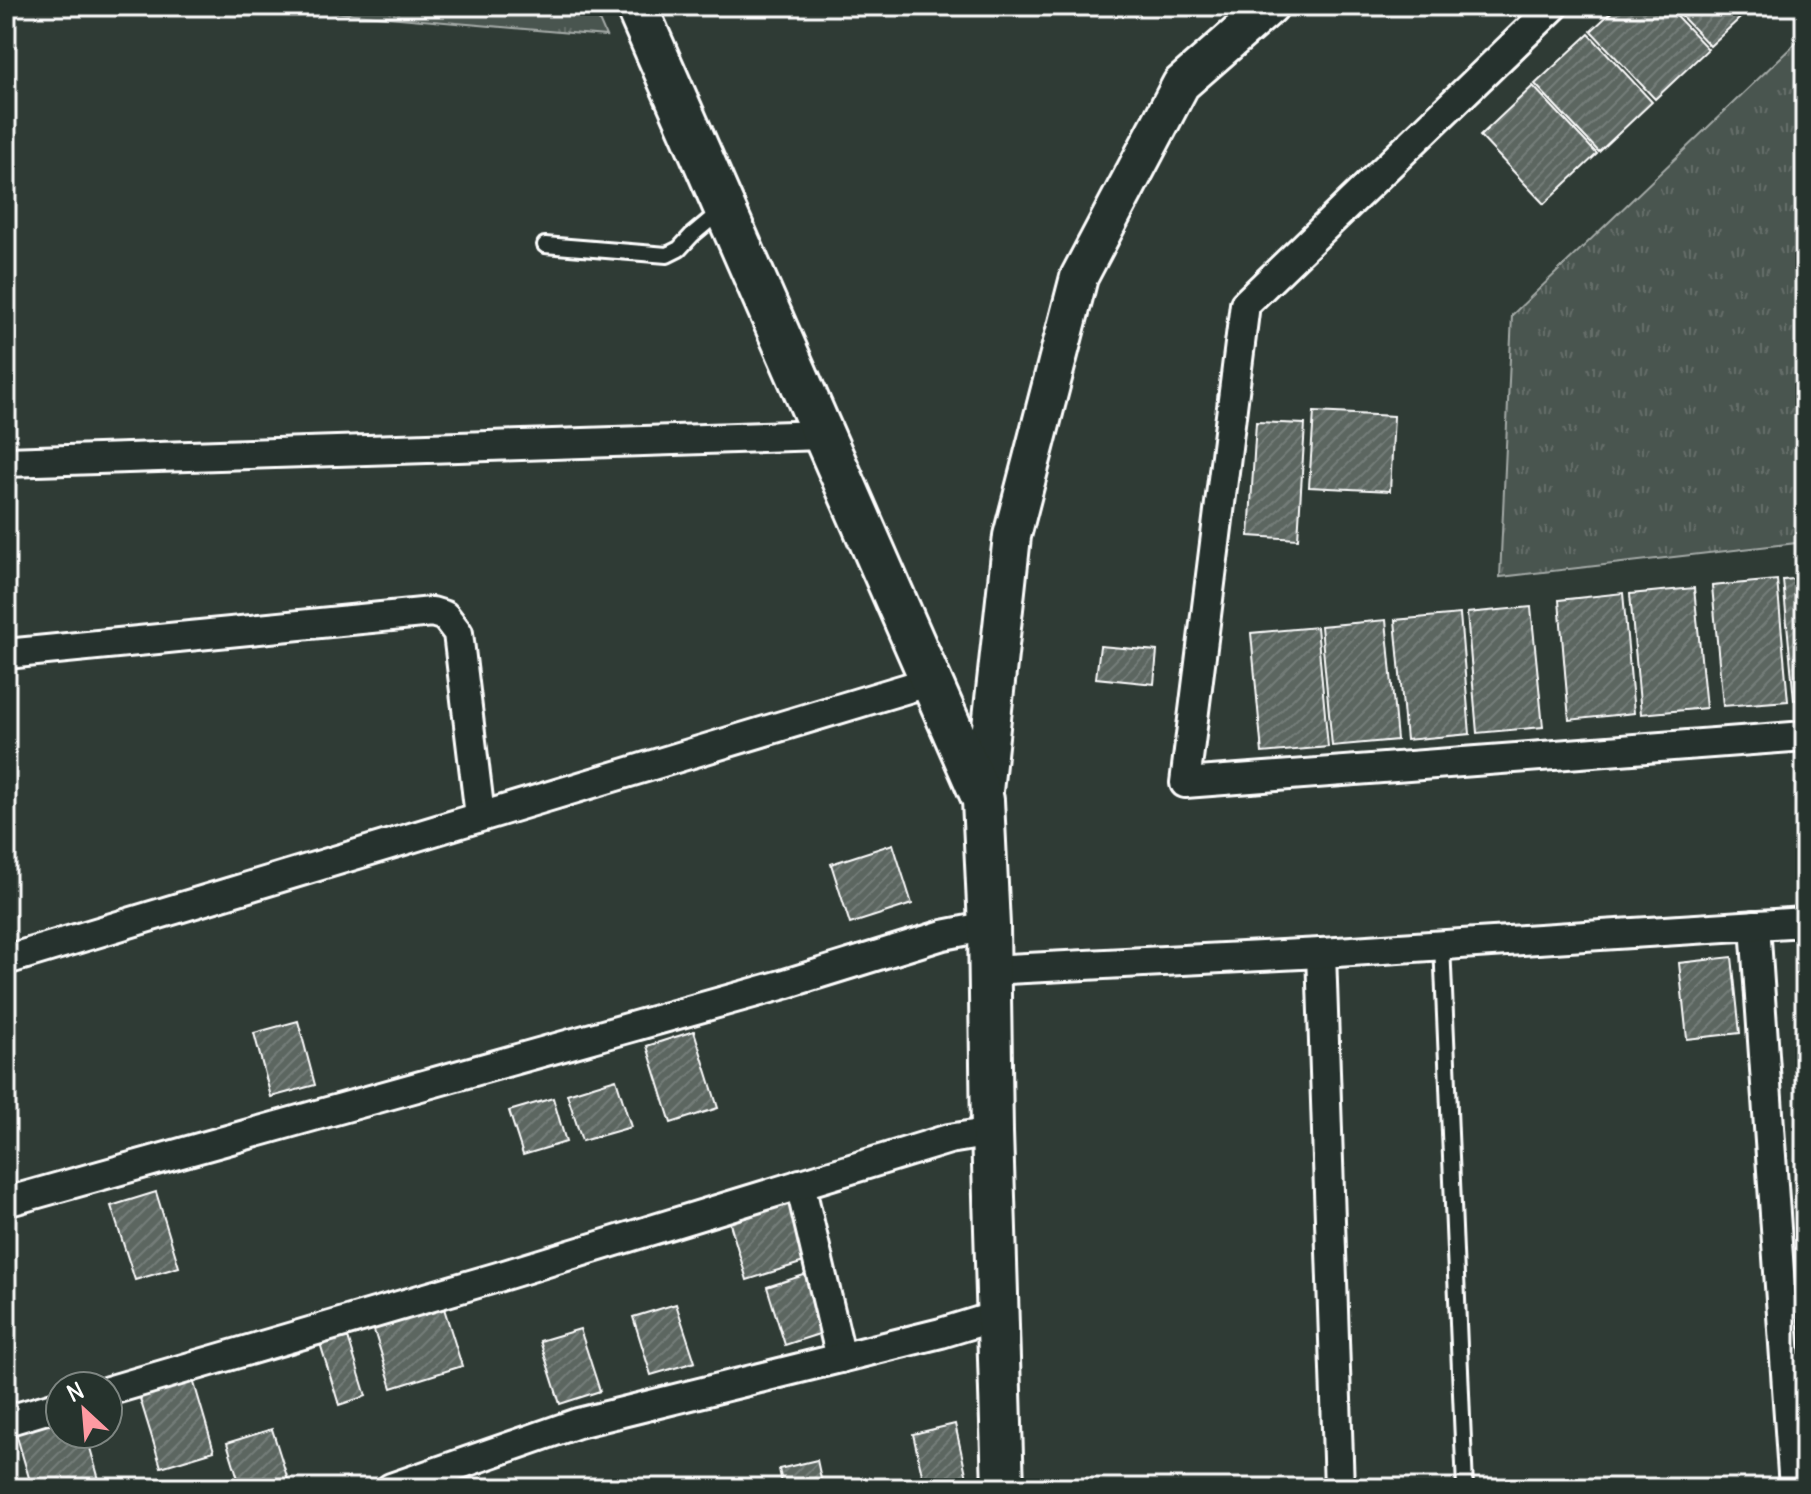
<svg xmlns="http://www.w3.org/2000/svg" width="1811" height="1494" font-family="Delius,sans-serif">
<defs>
<pattern id="grass-tufts" width="24" height="20" patternUnits="userSpaceOnUse" patternTransform="scale(2)"><rect width="24" height="20" fill="#4a544f"/><path d="M3 7l-1-3M5 7V3M7 7l1-3M15 17l-1-3M17 17v-4M19 17l1-3" fill="none" stroke="#656e69"/></pattern>
<pattern id="building-hatch" width="6" height="6" patternUnits="userSpaceOnUse" patternTransform="scale(2)"><rect width="6" height="6" fill="#5b6661"/><path d="M-1 1l2-2M0 6l6-6M5 7l2-2" fill="none" stroke="#747d79"/></pattern>
</defs>
<rect width="100%" height="100%" fill="#2f3b35"/>
<filter id="ink" filterUnits="userSpaceOnUse"><feTurbulence type="fractalNoise" baseFrequency=".0125" numOctaves="2"/><feDisplacementMap in="SourceGraphic" scale="16" xChannelSelector="R" yChannelSelector="G"/><feConvolveMatrix kernelMatrix="1 2 1 2 8 2 1 2 1" color-interpolation-filters="sRGB"/></filter>
<g filter="url(#ink)">
<!-- grass -->
<g fill="url(#grass-tufts)" stroke="#a4aaa7" stroke-width="2">
<path d="M262,6H593L606,36Z"/>
<path d="M1805,34V542L1500,577L1512,315Z"/>
</g>
<!-- building -->
<g fill="url(#building-hatch)" stroke="#fff" stroke-width="2">
<path d="M1618,6H1667L1708,49L1655,99L1591,31Z"/>
<path d="M1672,6H1753L1710,46Z"/>
<path d="M1589,34L1652,102L1599,152L1535,84Z"/>
<path d="M1533,86L1597,154L1544,204L1480,136Z"/>
<path d="M1314,412L1394,416L1390,491L1309,487Z"/>
<path d="M1256,422L1305,424L1298,539L1249,536Z"/>
<path d="M1805,578V699L1794,700L1783,580Z"/>
<path d="M1777,580L1788,701L1723,706L1712,586Z"/>
<path d="M1694,588L1706,708L1641,714L1630,594Z"/>
<path d="M1623,593L1634,713L1569,720L1559,600Z"/>
<path d="M1531,607L1543,727L1477,733L1467,613Z"/>
<path d="M1460,614L1470,734L1406,740L1395,620Z"/>
<path d="M1386,620L1397,740L1332,746L1321,626Z"/>
<path d="M1317,627L1328,747L1262,753L1251,633Z"/>
<path d="M1100,646L1157,651L1154,684L1096,678Z"/>
<path d="M893,844L912,904L850,924L831,864Z"/>
<path d="M1732,957L1740,1033L1687,1039L1679,963Z"/>
<path d="M298,1021L315,1085L271,1097L254,1033Z"/>
<path d="M694,1031L718,1108L671,1123L647,1046Z"/>
<path d="M616,1079L631,1127L582,1141L567,1094Z"/>
<path d="M553,1098L566,1142L523,1155L509,1111Z"/>
<path d="M156,1192L179,1267L135,1280L111,1206Z"/>
<path d="M787,1198L807,1261L747,1280L728,1217Z"/>
<path d="M807,1274L825,1332L785,1345L767,1287Z"/>
<path d="M442,1302L462,1366L392,1388L372,1324Z"/>
<path d="M676,1304L695,1362L651,1375L633,1317Z"/>
<path d="M580,1329L600,1391L560,1404L540,1341Z"/>
<path d="M346,1331L366,1396L339,1405L319,1340Z"/>
<path d="M192,1376L214,1451L161,1467L138,1392Z"/>
<path d="M60,1416V1434H86L100,1483L84,1488H32L15,1430Z"/>
<path d="M955,1424L969,1487L925,1488L913,1434Z"/>
<path d="M272,1429L290,1486L283,1488H241L227,1443Z"/>
<path d="M817,1460L823,1488H783L779,1469Z"/>
</g>
<g fill="none" stroke-linecap="round" stroke-linejoin="round">
<!-- service casing -->
<g stroke="#fff" stroke-width="20">
<g id="service">
<path d="M545,245L667,255L679,249L692,235L723,209"/>
<path d="M1442,944L1465,1488"/>
</g>
</g>
<!-- minor casing -->
<g stroke="#fff" stroke-width="34">
<g id="minor">
<path d="M1554,6L1245,304L1185,783L1805,736"/>
<path d="M6,462L823,435"/>
<path d="M6,654L432,612L445,616L458,633L480,816"/>
<path d="M1755,925L1794,1488"/>
<path d="M1321,953L1339,1488"/>
<path d="M6,960L931,681"/>
<path d="M989,970L1321,953L1805,922"/>
<path d="M800,1184L841,1358"/>
<path d="M6,1202L785,984L943,935L989,926"/>
<path d="M108,1391L498,1277L949,1139L992,1132"/>
<path d="M6,1421L60,1405"/>
<path d="M391,1488L578,1423L941,1333L997,1316"/>
</g>
</g>
<!-- tertiary casing -->
<g stroke="#fff" stroke-width="42">
<path id="tertiary" d="M983,800L1012,536L1079,277L1181,84L1270,6"/>
</g>
<!-- secondary casing -->
<g stroke="#fff" stroke-width="46">
<path id="secondary" d="M636,6L983,800L989,926L992,1132L1003,1488"/>
</g>
<!-- service -->
<use href="#service" stroke="#26332d" stroke-width="14"/>
<!-- minor -->
<use href="#minor" stroke="#26332d" stroke-width="28"/>
<!-- tertiary -->
<use href="#tertiary" stroke="#26332d" stroke-width="36"/>
<!-- secondary -->
<use href="#secondary" stroke="#26332d" stroke-width="40"/>
</g>
</g>
<!-- margin -->
<rect width="1811" height="1494" fill="none" stroke="#26332d" stroke-width="32"/>
<rect x="16" y="16" width="1779" height="1462" fill="none" stroke="#fff" stroke-width="3" filter="url(#ink)"/>
<!-- north arrow -->
<g transform="translate(84 1410) rotate(334)"><circle r="38" fill="#26332d" stroke="#7d8581" stroke-width="2"/>
<path d="M0-6L14 30L0 20L-14 30Z" fill="#ff9aa2"/>
<text y="-12" font-size="22" font-weight="bold" text-anchor="middle" fill="#ffffff">N</text>
</g>
</svg>
